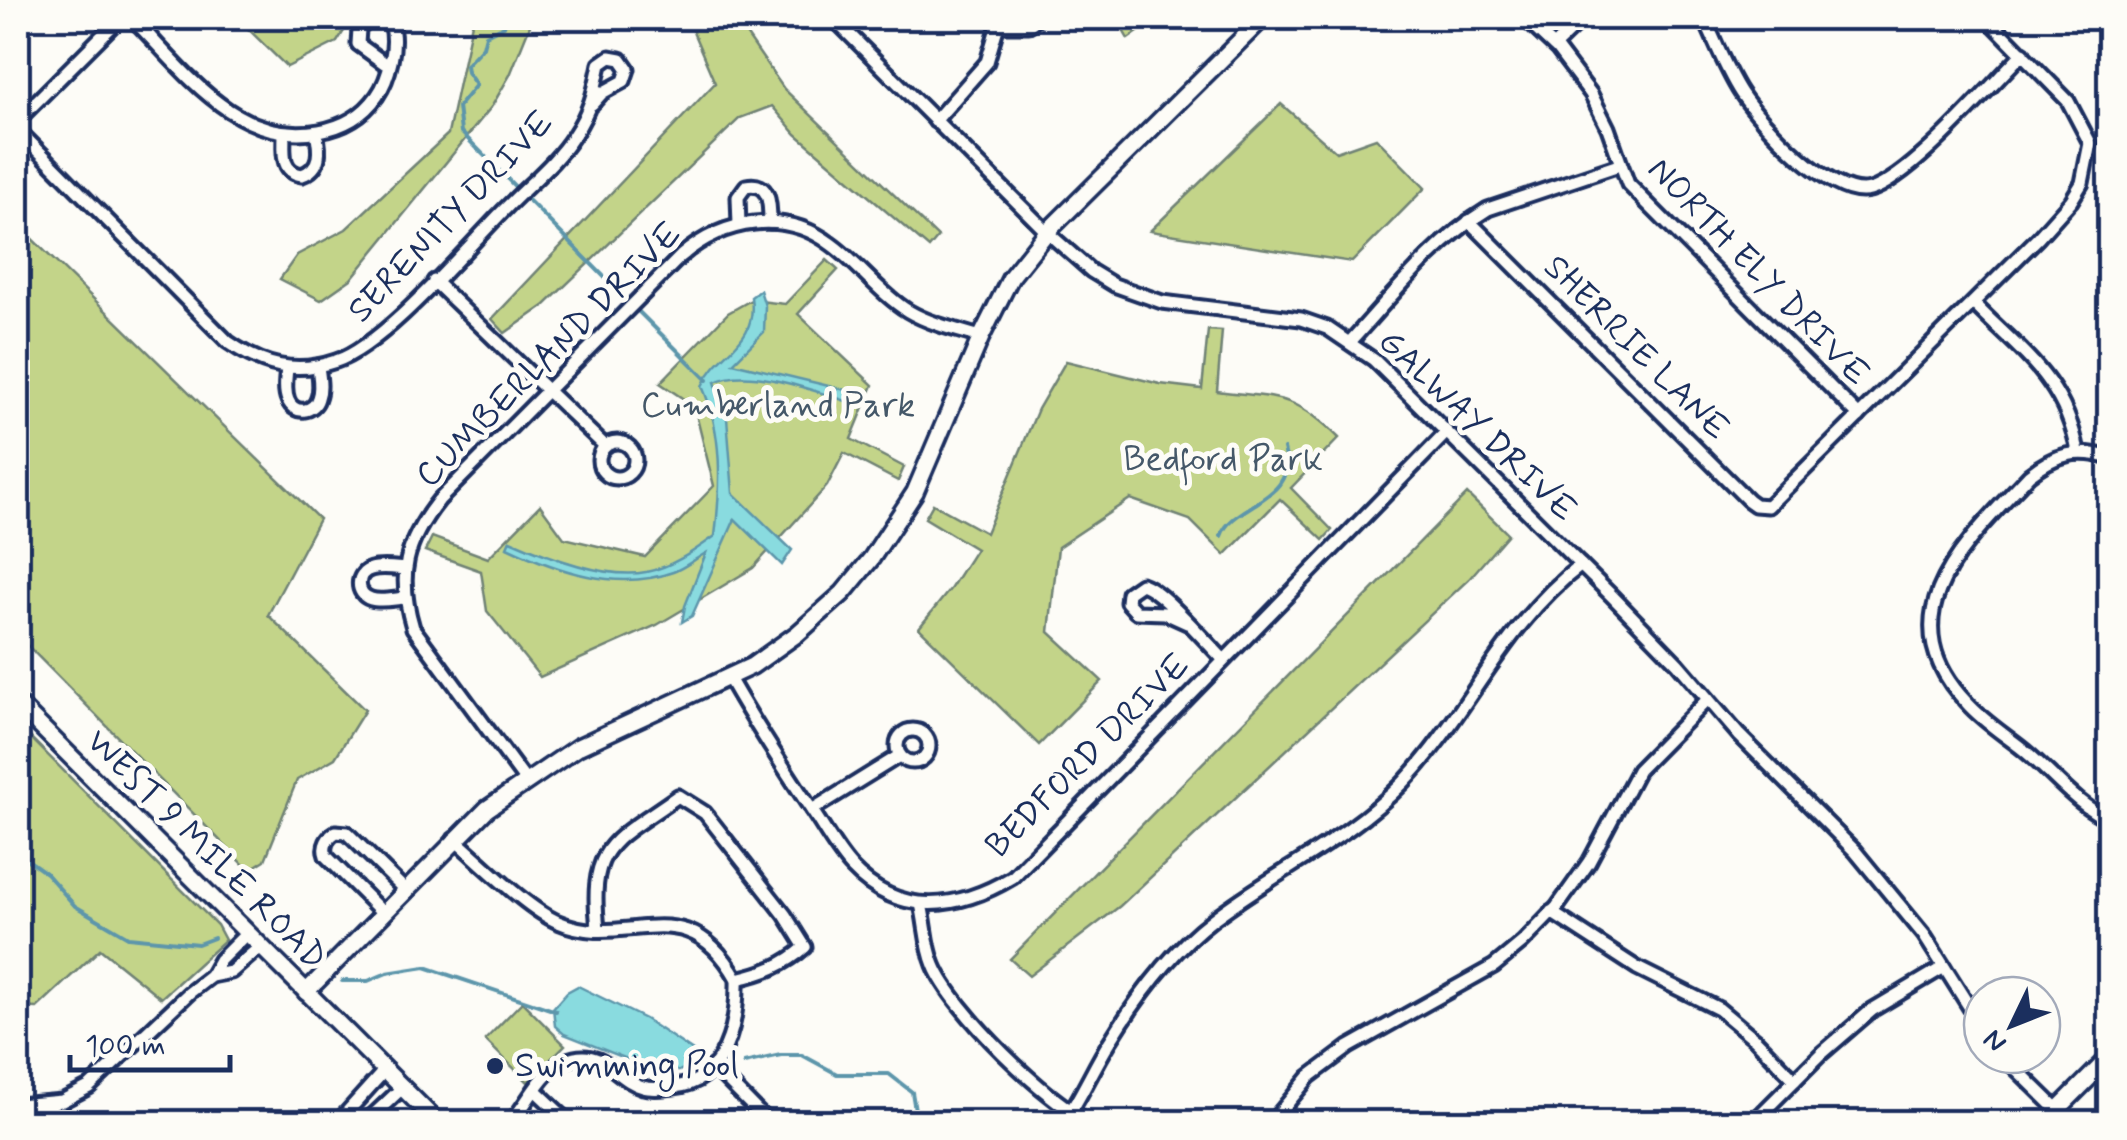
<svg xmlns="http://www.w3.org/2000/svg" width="2127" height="1140" font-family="Mynerve,sans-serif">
<rect width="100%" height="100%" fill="#fdfcf7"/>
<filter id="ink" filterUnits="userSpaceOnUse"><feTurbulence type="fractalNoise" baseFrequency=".01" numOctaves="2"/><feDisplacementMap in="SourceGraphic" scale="20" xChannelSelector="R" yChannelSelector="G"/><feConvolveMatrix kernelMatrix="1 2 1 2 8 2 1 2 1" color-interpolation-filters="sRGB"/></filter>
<g filter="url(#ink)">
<!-- green -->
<g fill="#c3d489" stroke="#6f8274" stroke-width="2.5">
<path d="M237,18H352L337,42L287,67Z"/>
<path d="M473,18H533L510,75L492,106L351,279L321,300L280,279L297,255L346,229L448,134Z"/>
<path d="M687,18H735L784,89L938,237L929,248L796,134L772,106L740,118L545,305L505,333L492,319L715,83Z"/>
<path d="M1116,18H1158L1128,39Z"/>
<path d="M1281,104L1336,152L1376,138L1425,188L1352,262L1150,231Z"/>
<path d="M18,225L319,519L268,615L365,710L335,758L297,780L265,860L249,870L18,636Z"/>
<path d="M827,260L838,270L798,314L873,385L851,439L904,467L898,481L844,453L827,486L753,568L657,625L540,677L487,611L481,571L425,551L432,537L488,558L540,505L564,538L645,557L714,486L694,406L660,383L728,313L751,300L785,304Z"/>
<path d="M1208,330L1222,331L1217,391C1279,399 1292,392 1339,438L1291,488L1332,530L1323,540L1280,499L1225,555L1190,520L1130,499L1058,547L1049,632L1102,681L1039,745L919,628L951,588L976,549L925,518L933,504L986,533L1038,409L1066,361L1160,384L1202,389Z"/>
<path d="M1467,494L1508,534L1469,579L1120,906L1029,976L1010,959Z"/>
<path d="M18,725L217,925L225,940L161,998L100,949L37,1008L18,1007Z"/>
<path d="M522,1002L565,1045L528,1082L485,1040Z"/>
</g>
<!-- water -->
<g fill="#89dbdf" stroke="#5d96ab" stroke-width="2.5">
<path d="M760,290L765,306L764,332L733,363L866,395L862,406C824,395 751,364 715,382L727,418L733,493L792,550L782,565L735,519L692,616L682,622L685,606L706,553C695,559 684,568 673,572C617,592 557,571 507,547L510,540C546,556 606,580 646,572C672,567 694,551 715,536C721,485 723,433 702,386C719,349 758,345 751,297Z"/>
<path d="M578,986L645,1019L696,1053L698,1061L679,1071L660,1072L564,1034L555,1026L553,1008L567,992Z"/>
</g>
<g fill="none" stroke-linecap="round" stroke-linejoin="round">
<!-- stream -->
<g stroke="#5d96ab" stroke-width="4">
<path d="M506,18L504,26L486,35L483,47L466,65L467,72L476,85L458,107L461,132L629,302"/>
<path d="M636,309L707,380"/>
<path d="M1221,536C1232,503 1300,500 1284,449"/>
<path d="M18,853L46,873L75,906L128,937L198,944L214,938"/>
<path d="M342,981H368L387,973L425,967L556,1011"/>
<path d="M744,1063L781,1055H802L837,1074H889L912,1092L915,1110L927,1122"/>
</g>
<!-- minor casing -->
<g stroke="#1b2f5e" stroke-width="19">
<g id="minor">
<path d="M132,18C184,70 236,146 319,131C342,127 363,116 377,96C389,79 398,44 391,24C380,14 367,18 359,29L358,44L387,65"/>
<path d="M833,18L1047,232L1091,271L1114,285L1162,302L1301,319L1327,328L1374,360L1611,595L1678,664L1739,735L1855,851L1924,935L1982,1027"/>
<path d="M1524,18L1557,49L1591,94L1608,128L1628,184L1859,416"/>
<path d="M1704,18C1716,43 1726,70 1741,93C1760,122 1833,201 1870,190C1912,177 1989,87 2023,53"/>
<path d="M999,25H1029L1038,18"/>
<path d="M1554,46L1583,18"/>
<path d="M18,120L120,18"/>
<path d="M935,121L987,62L1000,18"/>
<path d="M18,130L228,342C263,366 295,375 336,361C385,345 467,247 506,208C529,184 557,162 574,135C591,109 594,93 600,64L610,57L621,59L628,69L624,81L602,93L592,104"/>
<path d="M284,133C284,151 280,172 302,175C322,168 320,150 316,132"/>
<path d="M1469,221L1748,500L1755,505L1768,506L2038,238L2071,201L2082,183L2090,143L2068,101L1987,18"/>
<path d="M739,225L738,197L746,186C770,181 770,204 770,222"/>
<path d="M434,281L605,446"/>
<path d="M1974,304C2022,353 2065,380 2078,452"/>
<path d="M1350,342C1392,296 1435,241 1488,209L1619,165"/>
<path d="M287,368C286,378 284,391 288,400C294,415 314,413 318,398C322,388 319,376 318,366"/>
<circle cx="617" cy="460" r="18"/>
<path d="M2110,458C2077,448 2055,454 2029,475C1969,540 1882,614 1967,703C1982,720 2002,733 2020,747C2050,770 2075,805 2110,820"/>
<path d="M404,598C394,599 380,602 371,599C355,594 356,573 371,569C381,566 394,568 405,569"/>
<path d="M1187,623L1165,613L1136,612L1127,602L1128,593L1141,584C1160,588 1207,643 1223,659"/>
<path d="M729,678C753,721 780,762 807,803C822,824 834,848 851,867C899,918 958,910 1013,877L1446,433"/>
<circle cx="913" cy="746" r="16"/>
<path d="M525,780L413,628C397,575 405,543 439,500L681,256C724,219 784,209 831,244C859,264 879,293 908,311C930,324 957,330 981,337"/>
<path d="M812,810L899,756"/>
<path d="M454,839C482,863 526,908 558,922C627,952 685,886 737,979C738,1023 726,1082 674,1087C664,1088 653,1090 643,1087C617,1080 606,1051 574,1058C542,1065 531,1100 511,1122"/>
<path d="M921,904C926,925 926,946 934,965C952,1010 1047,1102 1090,1122"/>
<path d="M382,912L326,856C322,846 328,837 336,832L347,833L404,889"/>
<path d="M1551,912L1637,968L1719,1009L1755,1039L1795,1080"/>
<path d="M598,928C588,842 616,841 678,796L705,813L785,915L805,947C785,965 764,973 737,979"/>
<path d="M211,976L220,960L247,933"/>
<path d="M2002,1055L2070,1122"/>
<path d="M713,1066L768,1122"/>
<path d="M535,1090L569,1122"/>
<path d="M50,1103L53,1122"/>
<path d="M18,1105L62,1101L89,1087L189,993L211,976L231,972L260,947"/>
<path d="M338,1122L384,1071"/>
<path d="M366,1122L402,1088"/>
<path d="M1064,1122C1081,1097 1093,1069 1109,1043C1136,999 1170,952 1212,920C1274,872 1348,840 1403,783C1468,715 1504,623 1581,565"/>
<path d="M1272,1122L1309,1077L1349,1047L1494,966L1523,942L1557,907L1589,862L1638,770L1708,699"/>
<path d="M1753,1122L1821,1054L1872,1010L1944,967"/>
</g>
</g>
<!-- tertiary casing -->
<g stroke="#1b2f5e" stroke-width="22">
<g id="tertiary">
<path d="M18,704L437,1122"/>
<path d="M306,992L487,809L578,747L752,666L797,634L843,593L871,559L915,492L981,337L1011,277L1047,232L1263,18"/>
<path d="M2045,1122L2110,1057"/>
</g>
</g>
<!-- minor -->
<use href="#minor" stroke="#fdfcf7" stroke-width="11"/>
<!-- tertiary -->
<use href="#tertiary" stroke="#fdfcf7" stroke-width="15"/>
</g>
</g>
<!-- markers -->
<circle fill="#1b2f5e" stroke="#fdfcf7" stroke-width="4" cx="495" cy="1066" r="10"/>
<g text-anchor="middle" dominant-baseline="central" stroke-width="10" stroke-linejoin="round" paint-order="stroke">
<!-- street labels -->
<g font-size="35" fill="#1b2f5e" stroke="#fdfcf7">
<text transform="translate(451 217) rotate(-46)">SERENITY DRIVE</text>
<text transform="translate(1758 272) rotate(46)">NORTH ELY DRIVE</text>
<text transform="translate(1636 348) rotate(45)">SHERRIE LANE</text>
<text transform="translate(549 355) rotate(-45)">CUMBERLAND DRIVE</text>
<text transform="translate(1477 426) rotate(44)">GALWAY DRIVE</text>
<text transform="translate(1088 756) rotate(-45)">BEDFORD DRIVE</text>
<text transform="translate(206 850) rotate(45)">WEST 9 MILE ROAD</text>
</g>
<!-- park labels -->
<g font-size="35" fill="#455869" stroke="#fdfcf7">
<text x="778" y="406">Cumberland Park</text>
<text x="1223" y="460">Bedford Park</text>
</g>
<!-- poi labels -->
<g font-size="35" fill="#1b2f5e" stroke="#fdfcf7" text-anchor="start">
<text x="515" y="1066">Swimming Pool</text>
</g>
</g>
<!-- margin -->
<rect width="2127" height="1140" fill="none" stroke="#fdfcf7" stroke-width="60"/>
<rect x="30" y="30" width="2067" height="1080" fill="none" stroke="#1b2f5e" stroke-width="4" filter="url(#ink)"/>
<!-- north arrow -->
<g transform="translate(2012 1025) rotate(227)"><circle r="48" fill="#fdfcf7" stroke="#a3aaba" stroke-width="2.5"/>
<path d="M0-8L18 38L0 25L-18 38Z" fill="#1b2f5e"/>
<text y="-15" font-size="28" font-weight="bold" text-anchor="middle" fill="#1b2f5e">N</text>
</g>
<!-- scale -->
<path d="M70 1055v15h160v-15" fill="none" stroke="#1b2f5e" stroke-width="5"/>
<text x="85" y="1055" font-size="30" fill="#1b2f5e" stroke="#fdfcf7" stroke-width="8" paint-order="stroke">100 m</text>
</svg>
